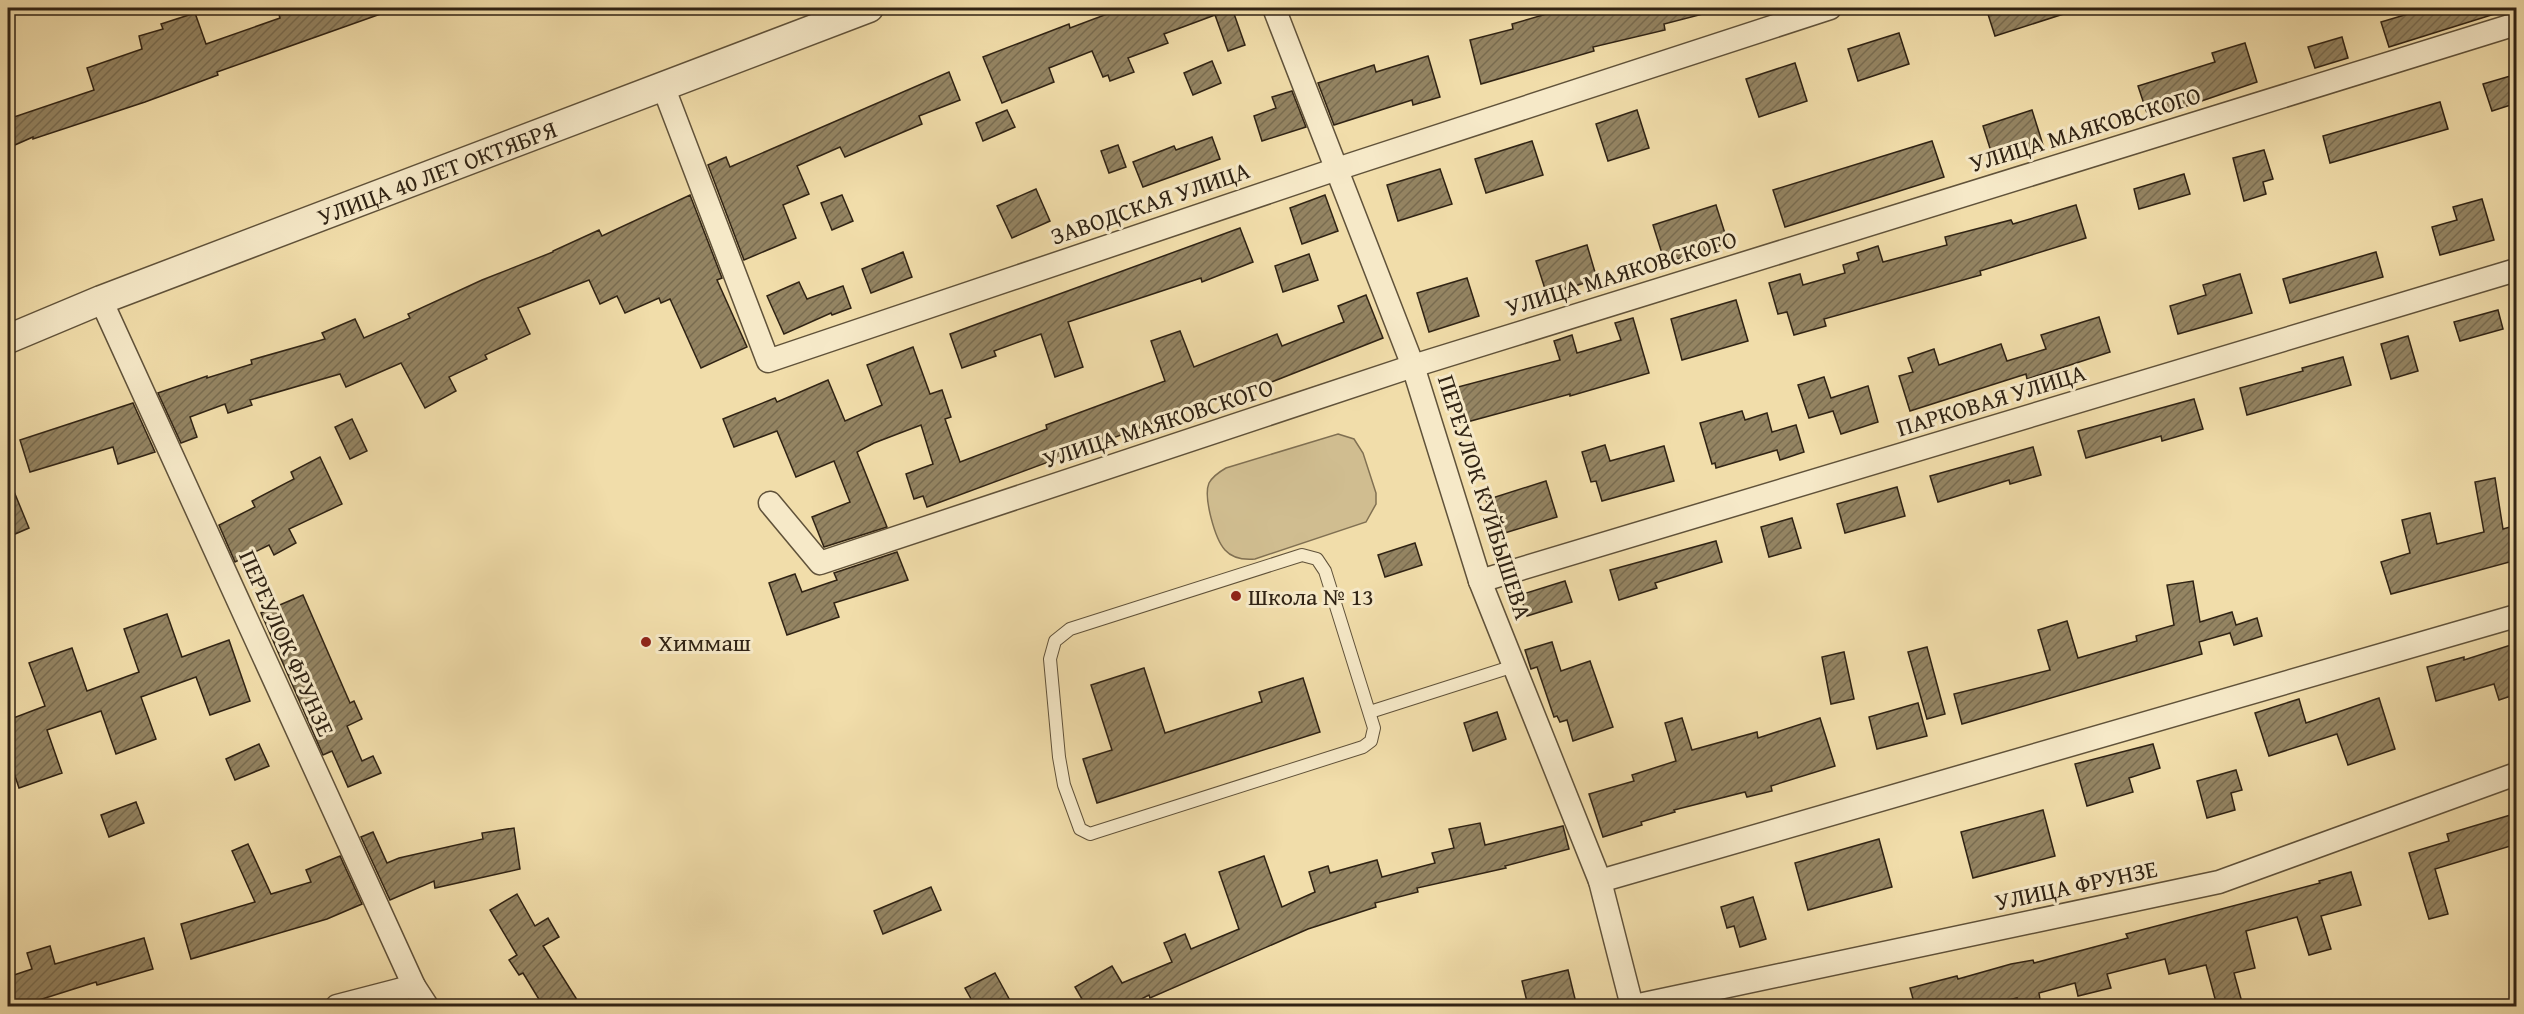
<svg xmlns="http://www.w3.org/2000/svg" width="2524" height="1014" font-family="'Gentium Book Plus',serif">
<defs>
<pattern id="building-hatch" width="6" height="6" patternUnits="userSpaceOnUse" patternTransform="scale(1.5)"><rect width="6" height="6" fill="#948462"/><path d="M-1 1l2-2M0 6l6-6M5 7l2-2" fill="none" stroke="#796c50"/></pattern>
</defs>
<rect width="100%" height="100%" fill="#f1ddaa"/>
<filter id="stains"><feTurbulence type="fractalNoise" baseFrequency=".00333" numOctaves="4"/><feColorMatrix values="0 0 0 0 .2 0 0 0 0 .09 0 0 0 0 .02 0 0 0 .5 -.17"/></filter>
<radialGradient id="worn" r=".72"><stop offset=".6" stop-color="#630" stop-opacity="0"/><stop offset="1" stop-color="#630" stop-opacity=".3"/></radialGradient>
<!-- green -->
<path fill="#d0bd90" stroke="#807052" stroke-width="1.5" d="M1338,434L1354,439L1363,453L1376,493V504L1366,522L1255,559C1244,560 1233,559 1225,550C1215,539 1203,497 1209,483C1213,476 1219,472 1226,468Z"/>
<!-- building -->
<g fill="url(#building-hatch)" stroke="#302314" stroke-width="1.5">
<path d="M277,8H392V10L217,72L218,75L145,102L33,139V137L8,148V119L94,90L87,68L142,49L139,36L163,29L161,24L195,13L206,44L280,18Z"/>
<path d="M1123,8H1232L1245,45L1228,51L1215,15L1164,34L1168,43L1128,58L1134,72L1110,81L1108,75L1103,77L1092,51L1049,68L1054,82L1002,103L983,57L1069,24L1070,28Z"/>
<path d="M1567,8H1702L1703,14L1664,24L1665,30L1593,47L1594,51L1481,84L1470,40L1513,29L1512,24Z"/>
<path d="M1986,8H2069L2070,12L1995,36Z"/>
<path d="M2428,8H2500L2501,12L2389,47L2381,22Z"/>
<path d="M1899,33L1909,64L1858,81L1848,49Z"/>
<path d="M2342,37L2348,58L2315,68L2308,47Z"/>
<path d="M2245,43L2257,82L2149,119L2138,86L2215,62L2212,53Z"/>
<path d="M1428,56L1440,97L1413,105L1412,100L1334,125L1318,83L1374,65L1376,72Z"/>
<path d="M1212,61L1221,83L1193,95L1184,73Z"/>
<path d="M1795,63L1807,101L1759,117L1746,79Z"/>
<path d="M949,72L960,100L919,116L922,124L845,157L840,147L797,166L809,194L783,205L796,238L744,260L708,165L726,157L730,167Z"/>
<path d="M2517,74V103L2492,111L2483,84Z"/>
<path d="M1292,91L1306,127L1262,141L1254,116L1276,108L1272,97Z"/>
<path d="M2440,102L2448,129L2330,163L2323,136Z"/>
<path d="M1007,110L1015,127L983,141L976,123Z"/>
<path d="M1637,110L1649,148L1608,161L1596,124Z"/>
<path d="M2032,110L2043,145L1994,161L1983,126Z"/>
<path d="M1212,137L1220,159L1143,187L1133,162L1174,146L1176,150Z"/>
<path d="M1532,141L1543,175L1486,193L1475,159Z"/>
<path d="M1932,141L1944,177L1785,227L1773,190Z"/>
<path d="M1118,145L1126,167L1109,173L1101,151Z"/>
<path d="M2264,150L2273,179L2263,182L2266,194L2244,201L2233,158Z"/>
<path d="M1440,169L1452,204L1398,221L1387,185Z"/>
<path d="M2184,174L2190,194L2139,209L2134,189Z"/>
<path d="M1036,189L1050,221L1012,238L997,206Z"/>
<path d="M690,195L722,278L717,280L747,347L701,368L670,299L661,303L659,298L625,313L617,296L600,304L589,280L518,308L530,334L485,355L487,359L449,377L456,391L425,408L401,363L346,387L340,374L250,400L252,405L228,413L225,404L190,417L197,437L181,443L158,393L207,376V378L252,364L251,360L325,339L322,333L355,319L364,338L410,318L408,314L482,280L553,252V251L599,230L602,236Z"/>
<path d="M842,195L853,221L832,230L821,203Z"/>
<path d="M1325,195L1338,231L1302,244L1290,208Z"/>
<path d="M2482,199L2494,240L2440,255L2432,227L2457,220L2453,207Z"/>
<path d="M1716,205L1728,243L1665,263L1653,225Z"/>
<path d="M2076,205L2086,238L1980,271L1981,275L1824,319L1826,326L1794,335L1787,312L1778,314L1769,283L1800,274L1803,285L1845,273L1843,265L1859,260L1857,253L1878,246L1883,262L1947,245L1945,237L2011,220L2013,224Z"/>
<path d="M1240,228L1253,262L1202,282L1201,278L1068,322L1083,367L1055,377L1041,334L994,351L996,356L962,368L950,334Z"/>
<path d="M1587,245L1597,279L1547,295L1536,261Z"/>
<path d="M903,252L912,277L871,293L862,269Z"/>
<path d="M2376,252L2383,277L2290,303L2283,279Z"/>
<path d="M1309,254L1318,280L1283,292L1275,266Z"/>
<path d="M2240,274L2252,313L2178,334L2170,306L2206,295L2203,285Z"/>
<path d="M1467,278L1479,316L1429,332L1417,293Z"/>
<path d="M799,282L807,299L843,286L851,308L832,315L831,313L784,334L767,296Z"/>
<path d="M1366,295L1383,338L1259,387L1258,384L927,507L923,496L914,499L906,474L933,464L921,425L874,443L857,452L887,527L824,547L812,517L850,502L834,461L796,477L777,431L734,447L723,419L775,398L777,402L828,380L845,421L882,405L867,365L913,347L930,394L942,390L951,417L945,419L960,462L1047,429L1046,425L1165,381L1151,341L1180,331L1194,367L1277,334L1282,346L1344,322L1338,306Z"/>
<path d="M1736,300L1748,341L1682,360L1671,319Z"/>
<path d="M2498,310L2503,329L2460,341L2454,322Z"/>
<path d="M2099,317L2110,352L2027,379L2026,374L1910,411L1899,376L1913,372L1908,358L1934,349L1939,365L2001,344L2007,361L2046,349L2041,335Z"/>
<path d="M1633,318L1649,373L1570,396V394L1467,422L1458,387L1560,360L1554,341L1572,335L1577,353L1621,340L1615,323Z"/>
<path d="M2408,336L2418,371L2391,379L2381,344Z"/>
<path d="M2343,357L2351,385L2247,415L2240,388L2303,371L2302,368Z"/>
<path d="M1824,377L1831,398L1868,386L1878,422L1841,434L1833,411L1809,418L1798,385Z"/>
<path d="M2194,399L2203,429L2162,441L2161,436L2086,458L2078,431Z"/>
<path d="M133,403L155,452L118,464L113,447L30,472L20,440Z"/>
<path d="M1742,411L1745,420L1767,413L1772,432L1796,425L1804,452L1780,460L1777,450L1716,468L1715,463L1712,464L1700,423Z"/>
<path d="M352,419L367,451L350,459L335,427Z"/>
<path d="M1605,445L1610,461L1664,446L1674,481L1602,501L1596,481L1591,482L1582,452Z"/>
<path d="M2033,447L2041,475L2010,484L2009,480L1938,502L1930,476Z"/>
<path d="M320,457L342,504L289,529L296,543L274,555L269,545L235,562L219,525L255,507L252,501L294,479L291,472Z"/>
<path d="M8,477L29,528L8,537Z"/>
<path d="M2495,478L2503,529L2517,525V560L2391,594L2381,562L2410,553L2402,520L2430,513L2437,544L2484,532L2475,482Z"/>
<path d="M1546,481L1557,517L1498,535L1486,500Z"/>
<path d="M1897,487L1905,516L1845,533L1837,504Z"/>
<path d="M1792,518L1801,548L1769,557L1761,527Z"/>
<path d="M1716,541L1722,562L1655,583L1657,588L1619,600L1610,570Z"/>
<path d="M1415,543L1422,565L1385,577L1378,555Z"/>
<path d="M897,552L908,580L834,603L839,617L787,635L769,583L795,574L802,592L837,580L834,573Z"/>
<path d="M1565,581L1572,602L1527,616L1520,595Z"/>
<path d="M2193,581L2200,622L2232,612L2236,625L2257,618L2262,636L2234,645L2230,633L2199,642L2202,654L1962,724L1954,694L2050,670L2038,630L2067,621L2078,658L2137,641L2136,636L2174,625L2167,585Z"/>
<path d="M303,595L350,703L354,701L362,719L347,726L362,761L373,756L381,773L348,787L332,751L323,755L261,613Z"/>
<path d="M167,614L182,657L229,640L250,701L210,715L196,677L141,697L156,739L116,754L101,711L47,730L62,773L19,788L8,755V720L45,706L29,663L72,648L87,691L139,672L124,629Z"/>
<path d="M1552,642L1561,671L1590,661L1613,727L1573,741L1567,720L1560,722L1557,716L1554,717L1537,667L1531,669L1525,650Z"/>
<path d="M2517,643V694L2499,700L2494,684L2436,701L2427,667L2464,657V660Z"/>
<path d="M1927,647L1945,714L1927,719L1908,652Z"/>
<path d="M1844,652L1854,699L1831,704L1822,657Z"/>
<path d="M1144,668L1165,733L1262,702L1259,692L1303,678L1320,732L1097,803L1083,759L1112,750L1091,685Z"/>
<path d="M2379,698L2395,749L2348,765L2337,734L2269,756L2255,713L2299,699L2306,723Z"/>
<path d="M1918,703L1927,736L1877,749L1869,717Z"/>
<path d="M1497,712L1506,739L1473,751L1464,723Z"/>
<path d="M1682,718L1692,750L1757,732L1758,738L1820,718L1835,766L1771,786L1772,791L1747,797L1745,792L1674,810L1675,812L1641,822L1642,825L1603,837L1589,794L1634,781L1632,775L1676,761L1665,723Z"/>
<path d="M259,744L269,766L235,780L226,759Z"/>
<path d="M2153,744L2160,768L2129,778L2133,792L2087,806L2075,764Z"/>
<path d="M2236,770L2242,790L2231,793L2235,810L2207,818L2197,781Z"/>
<path d="M136,802L144,823L109,837L101,815Z"/>
<path d="M2043,810L2055,856L1973,878L1961,832Z"/>
<path d="M2517,813V844L2435,869L2448,914L2429,919L2409,853L2449,841L2447,834Z"/>
<path d="M1480,823L1485,845L1563,826L1569,849L1505,866L1506,868L1417,888L1418,892L1375,903L1376,907L1308,929L1150,998L1149,995L1128,1006H1086L1075,987L1112,966L1122,983L1172,962L1164,943L1185,934L1191,949L1239,929L1219,872L1264,856L1282,907L1315,892L1309,872L1328,866L1330,873L1377,860L1382,877L1435,863L1432,853L1454,848L1449,829Z"/>
<path d="M514,828L520,869L435,888L434,881L390,900L361,837L373,832L387,863L399,858L483,839L482,833Z"/>
<path d="M1879,839L1892,887L1808,910L1795,863Z"/>
<path d="M248,844L271,894L311,882L306,870L340,856L362,904L327,919L191,959L181,924L255,902L232,851Z"/>
<path d="M2351,872L2361,905L2321,916L2331,949L2309,955L2297,917L2246,931L2255,968L2234,973L2243,1006H2217L2206,965L2169,974L2165,959L2107,974L2111,988L2078,996L2075,983L2039,993L2041,1006H2018L2017,998L1983,1006H1915L1910,988L1957,976L1958,979L2011,964L2033,960L2034,963L2128,938L2126,934L2320,883L2319,881Z"/>
<path d="M931,887L941,910L883,934L874,911Z"/>
<path d="M517,894L535,926L548,918L559,937L543,946L581,1006H543L523,973L519,975L509,960L517,955L490,910Z"/>
<path d="M1753,897L1766,939L1740,947L1734,926L1727,928L1721,907Z"/>
<path d="M144,938L153,969L97,985L96,982L20,1006H8V989L14,986L11,976L32,969L27,953L50,946L55,964Z"/>
<path d="M1568,970L1576,1003L1563,1006H1528L1522,981Z"/>
<path d="M995,973L1013,1006H975L965,988Z"/>
</g>
<g fill="none" stroke-linecap="round" stroke-linejoin="round">
<!-- service casing -->
<g stroke="#60523a" stroke-width="14">
<g id="service">
<path d="M1302,555L1317,559L1325,571L1374,728L1371,741L1363,747L1096,832L1090,834L1080,829L1064,785L1059,757L1050,659L1055,641L1070,629Z"/>
<path d="M1370,712L1514,666"/>
</g>
</g>
<!-- minor casing -->
<g stroke="#60523a" stroke-width="25">
<g id="minor">
<path d="M1274,8L1413,366L1480,581L1600,881L1632,1006"/>
<path d="M663,86L768,361L1337,169L1830,8"/>
<path d="M101,300L414,986L427,1006"/>
<path d="M770,503L820,563L1413,366L2516,24"/>
<path d="M1480,581L2516,270"/>
<path d="M1600,881L2516,616"/>
<path d="M337,1006L414,986"/>
<path d="M1634,1006L2219,882L2516,774"/>
</g>
</g>
<!-- tertiary casing -->
<g stroke="#60523a" stroke-width="31">
<g id="tertiary">
<path id="s1" d="M8,339L101,300L869,8"/>
</g>
</g>
<!-- service -->
<use href="#service" stroke="#f6e9c8" stroke-width="12"/>
<!-- minor -->
<use href="#minor" stroke="#f6e9c8" stroke-width="22"/>
<!-- tertiary -->
<use href="#tertiary" stroke="#f6e9c8" stroke-width="28"/>
</g>
<!-- markers -->
<g fill="#8f2418" stroke="#f6e9c8" stroke-width="2">
<circle cx="1236" cy="596" r="6"/>
<circle cx="646" cy="642" r="6"/>
</g>
<g text-anchor="middle" dominant-baseline="central" stroke-width="6" stroke-linejoin="round" paint-order="stroke">
<!-- street labels -->
<g font-size="24" fill="#302314" stroke="#f6e9c8">
<text transform="translate(2085 129) rotate(-17)">УЛИЦА МАЯКОВСКОГО</text>
<text stroke="none"><textPath href="#s1" startOffset="460">УЛИЦА 40 ЛЕТ ОКТЯБРЯ</textPath></text>
<text transform="translate(1150 203) rotate(-19)">ЗАВОДСКАЯ УЛИЦА</text>
<text transform="translate(1621 273) rotate(-17)">УЛИЦА МАЯКОВСКОГО</text>
<text transform="translate(1991 400) rotate(-17)">ПАРКОВАЯ УЛИЦА</text>
<text transform="translate(1158 423) rotate(-18)">УЛИЦА МАЯКОВСКОГО</text>
<text transform="translate(1485 497) rotate(72)">ПЕРЕУЛОК КУЙБЫШЕВА</text>
<text transform="translate(287 643) rotate(66)">ПЕРЕУЛОК ФРУНЗЕ</text>
<text transform="translate(2076 885) rotate(-12)">УЛИЦА ФРУНЗЕ</text>
</g>
<!-- poi labels -->
<g font-size="24" fill="#302314" stroke="#f6e9c8" text-anchor="start">
<text x="1248" y="596">Школа № 13</text>
<text x="658" y="642">Химмаш</text>
</g>
</g>
<!-- margin -->
<rect width="2524" height="1014" fill="none" stroke="#f1ddaa" stroke-width="30"/>
<rect x="9" y="9" width="2506" height="996" fill="none" stroke="#302314" stroke-width="3"/>
<rect x="15" y="15" width="2494" height="984" fill="none" stroke="#302314" stroke-width="1.5"/>
<rect width="100%" height="100%" filter="url(#stains)"/>
<rect width="100%" height="100%" fill="url(#worn)"/>
</svg>
